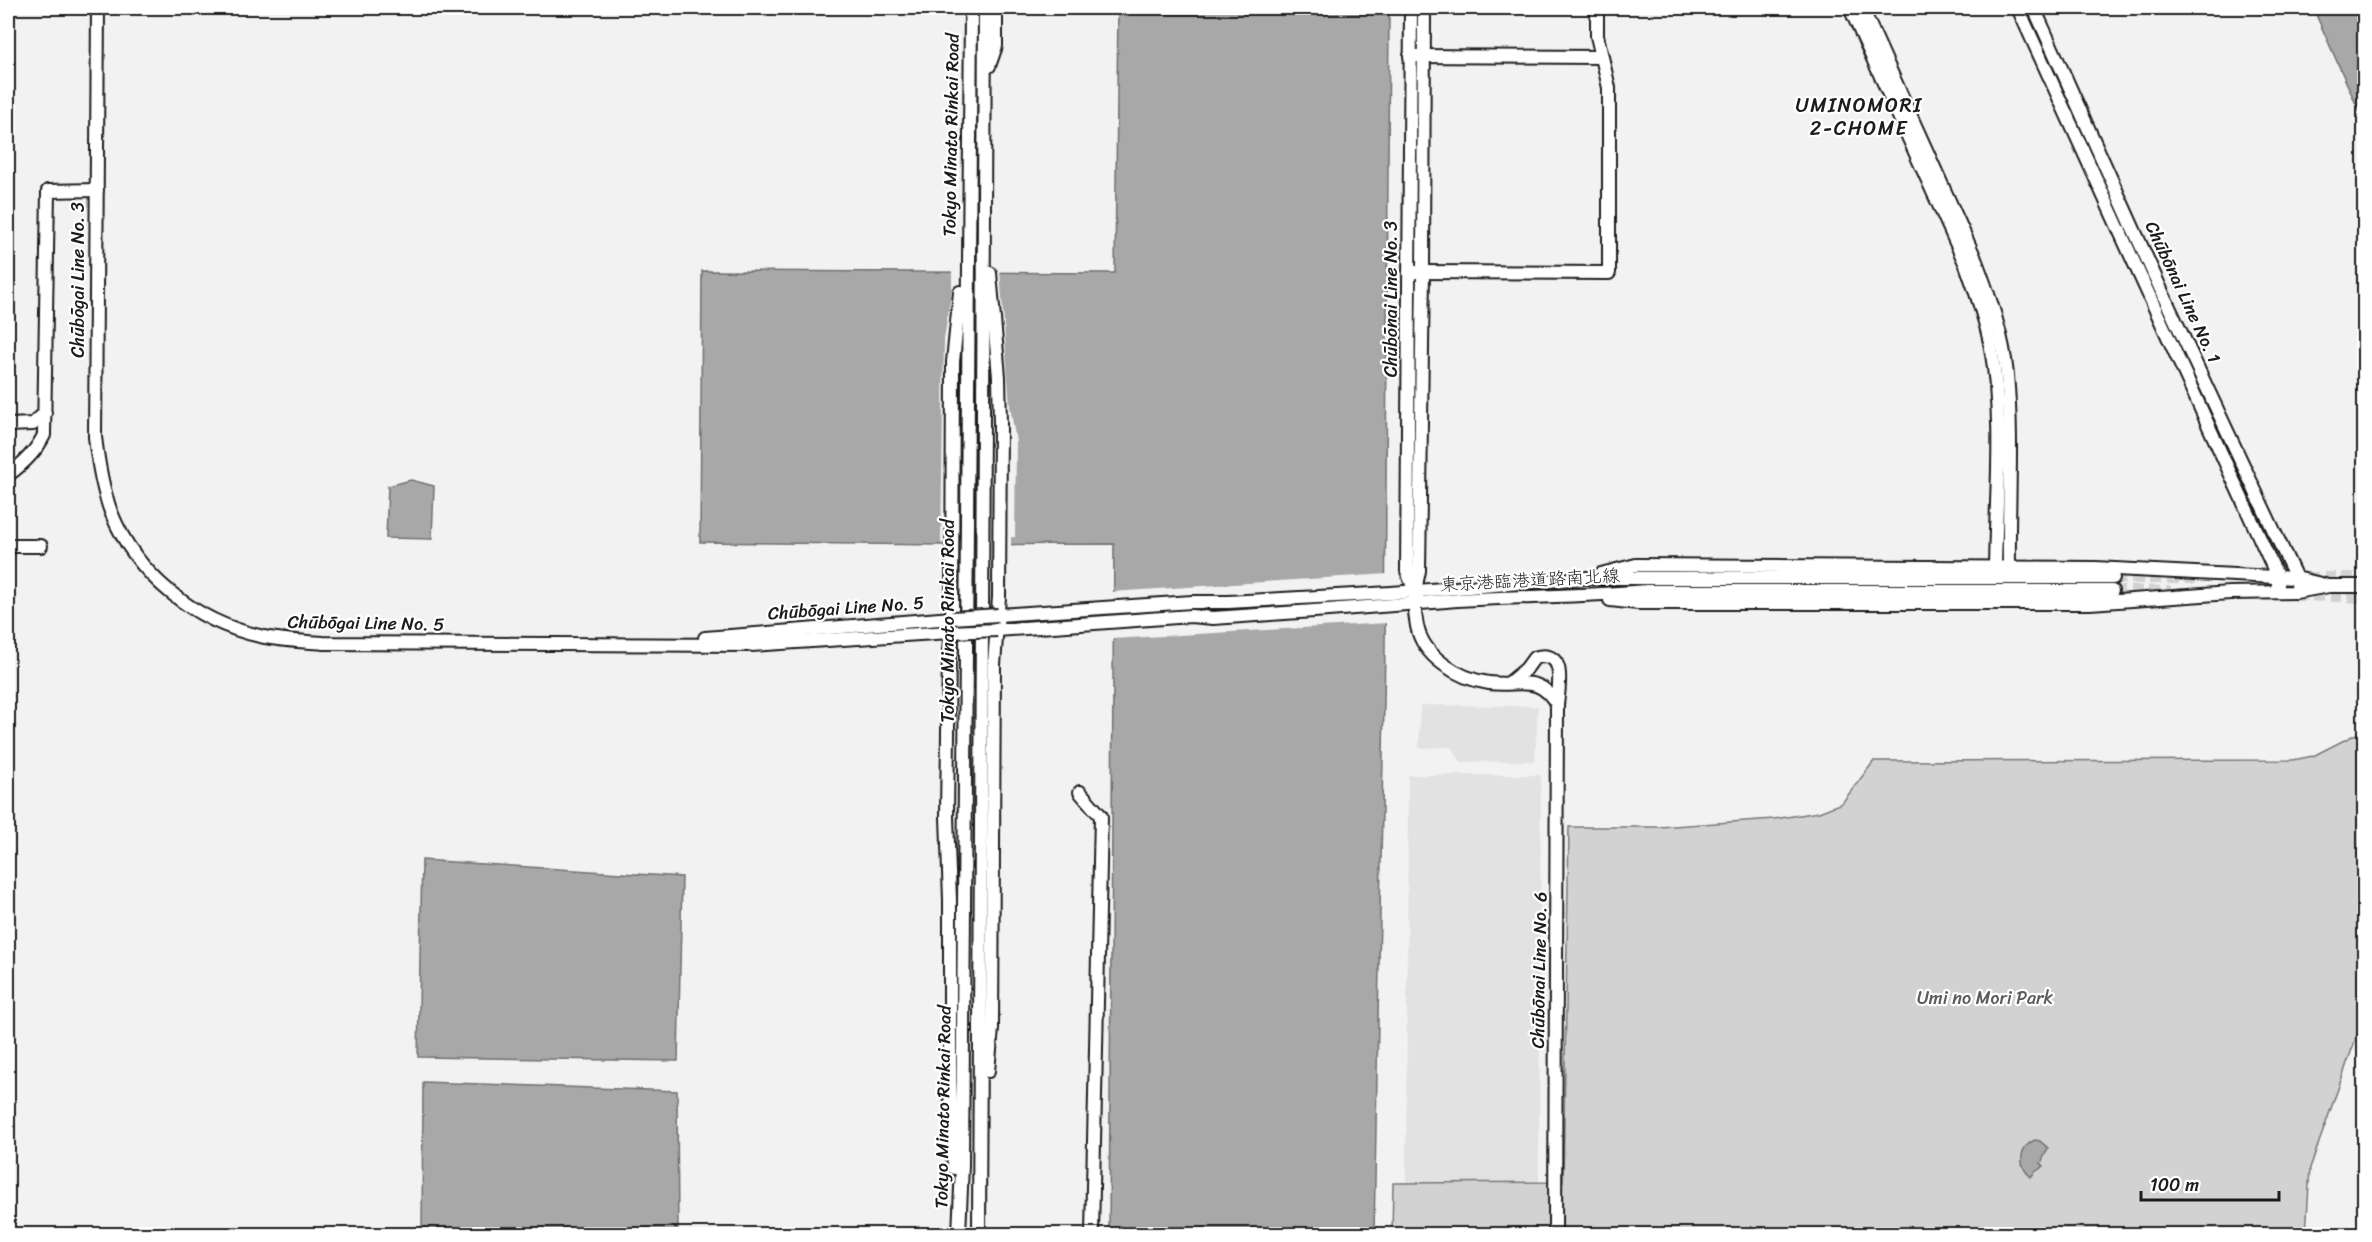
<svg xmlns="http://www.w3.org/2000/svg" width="2372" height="1242" font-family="Sriracha,'Klee One',sans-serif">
<rect width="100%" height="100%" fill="#f2f2f2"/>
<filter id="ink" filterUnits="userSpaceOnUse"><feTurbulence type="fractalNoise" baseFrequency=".0167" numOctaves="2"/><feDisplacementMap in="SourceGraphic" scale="12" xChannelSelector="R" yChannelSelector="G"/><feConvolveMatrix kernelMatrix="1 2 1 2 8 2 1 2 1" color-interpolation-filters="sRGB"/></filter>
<g filter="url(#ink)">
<!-- built -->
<g fill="#e2e2e2">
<path d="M1420,705L1538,706L1535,761L1461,762L1451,747L1419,748Z"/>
<path d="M1408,775H1541L1539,1182L1406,1183Z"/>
</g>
<!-- green -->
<path fill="#d2d2d2" stroke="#777" stroke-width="1.5" d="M2364,730V1015L2310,1168L2306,1234H1392L1393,1183L1563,1182L1569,827H1659L1774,819L1819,812L1842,803L1874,761L2293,760L2313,756Z"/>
<!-- water -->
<g fill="#a8a8a8" stroke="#707070" stroke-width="1.5">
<path d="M1118,8H1389L1385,649L1374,1234H1109L1114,544L941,545L700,542L702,271L1115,273Z"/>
<path d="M2313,8H2364V122Z"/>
<path d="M411,480L434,486L432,539L386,538L388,486Z"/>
<path d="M422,860L682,877L678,1061L418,1057Z"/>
<path d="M423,1082L677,1091L678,1234H422Z"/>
<path d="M2035,1140L2040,1141L2048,1148L2041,1163L2044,1166L2035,1172L2031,1177C2018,1166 2018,1147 2035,1140Z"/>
</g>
<!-- pier -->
<g fill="#f2f2f2">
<path d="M952,271H1000L1010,406L1016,442L1015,537H1011V548H947V543H941L944,339L952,289Z"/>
<path d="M1388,574V623L1111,639V592Z"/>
</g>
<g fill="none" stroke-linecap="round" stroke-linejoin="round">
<!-- minor-tunnel -->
<g stroke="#d2d2d2" stroke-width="12" stroke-dasharray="12 6" stroke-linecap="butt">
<path d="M2113,578H2196"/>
<path d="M2306,578H2364"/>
<path d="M2112,591L2171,592"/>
<path d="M2294,595L2364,597"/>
</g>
<!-- minor casing -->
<g stroke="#1c1c1c" stroke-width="16">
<g id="minor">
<path d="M98,8L95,437C98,462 102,488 111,512C136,575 195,622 260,636C281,641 302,641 323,643L751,645L950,632"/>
<path d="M1411,8L1407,571L1414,589"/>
<path d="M1424,8L1423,272L1419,571C1415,588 1413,608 1417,626C1423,657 1459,679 1489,683C1518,687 1540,673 1557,705"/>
<path d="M1597,8V36L1602,57"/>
<path d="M1850,8L1966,265C1976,292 1986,320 1991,348C2004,420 1996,496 1995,568"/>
<path d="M1862,8L1974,256C1989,295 2003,334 2007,375C2013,439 2008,504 2009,568"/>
<path d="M2018,8L2278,578V585"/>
<path d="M2034,8L2162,292L2296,578V582"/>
<path d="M989,66L996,46V8"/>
<path d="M1409,272L1609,273V88L1602,57L1410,56"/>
<path d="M8,425L33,424L45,413"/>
<path d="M8,475C23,464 36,452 44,435L48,191L97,190"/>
<path d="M8,546H41"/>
<path d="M1601,574L1636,565L2095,568L2296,578L2325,585"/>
<path d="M1610,600L1638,603H2090L2230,593L2296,592L2329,586H2364"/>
<path d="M998,615L1192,602H1228L1391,593L1585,578H2113"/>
<path d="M997,630L1191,616L1213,618C1291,613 1368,607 1446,601C1513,596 1580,597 1647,591H2112"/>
<path d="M705,638L952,618"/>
<path d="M1509,683L1526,669L1534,658C1567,648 1559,685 1557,705L1555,1234"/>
<path d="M1080,792L1101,816L1092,1234"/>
<path d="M988,1071L992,1029L994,665L999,597L1000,424L999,377L990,273"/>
<path d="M954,1168L950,1082V900L947,817L949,650L952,618L953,362L960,292"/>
<path d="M959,1234L962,1165L971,8"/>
<path d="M979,1234L985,8"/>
</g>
</g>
<!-- minor -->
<use href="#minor" stroke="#fff" stroke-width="12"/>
<!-- minor-bridge casing -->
<g stroke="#1c1c1c" stroke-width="16" stroke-linecap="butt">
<g id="minor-bridge">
<path d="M952,618L998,615"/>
<path d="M950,632L997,630"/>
</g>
</g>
<!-- minor-bridge -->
<use href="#minor-bridge" stroke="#fff" stroke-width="12"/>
</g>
</g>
<g text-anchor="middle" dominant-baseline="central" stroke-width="4.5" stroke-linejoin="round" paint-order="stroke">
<!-- street labels -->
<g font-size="18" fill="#1c1c1c" stroke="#fff">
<text transform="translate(951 135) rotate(-89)">Tokyo Minato Rinkai Road</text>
<text transform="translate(78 280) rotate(-90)">Chūbōgai Line No. 3</text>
<text transform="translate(2183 292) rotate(65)">Chūbōnai Line No. 1</text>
<text transform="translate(1391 299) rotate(-90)">Chūbōnai Line No. 3</text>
<text transform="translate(1530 580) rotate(-3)">東京港臨港道路南北線</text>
<text transform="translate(846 608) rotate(-4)">Chūbōgai Line No. 5</text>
<text transform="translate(948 621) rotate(-90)">Tokyo Minato Rinkai Road</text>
<text transform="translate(366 623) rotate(1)">Chūbōgai Line No. 5</text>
<text transform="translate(1539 970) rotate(-89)">Chūbōnai Line No. 6</text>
<text transform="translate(943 1107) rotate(-89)">Tokyo Minato Rinkai Road</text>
</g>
<!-- park labels -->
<g font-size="18" fill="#5c5c5c" stroke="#fff">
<text x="1985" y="998">Umi no Mori Park</text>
</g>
<!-- neighbourhood labels -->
<g font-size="20" letter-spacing="1.5" fill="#1c1c1c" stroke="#fff">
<text x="1859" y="105">UMINOMORI<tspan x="1859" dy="23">2-CHOME</tspan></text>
</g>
</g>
<!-- margin -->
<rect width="2372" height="1242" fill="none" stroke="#fff" stroke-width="30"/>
<rect x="15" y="15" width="2342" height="1212" fill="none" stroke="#1c1c1c" stroke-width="2" filter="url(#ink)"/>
<!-- scale -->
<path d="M2141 1191v9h138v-9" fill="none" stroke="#1c1c1c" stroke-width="3"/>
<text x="2150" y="1191" font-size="18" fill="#1c1c1c" stroke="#ffffff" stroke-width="4.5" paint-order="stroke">100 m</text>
</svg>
